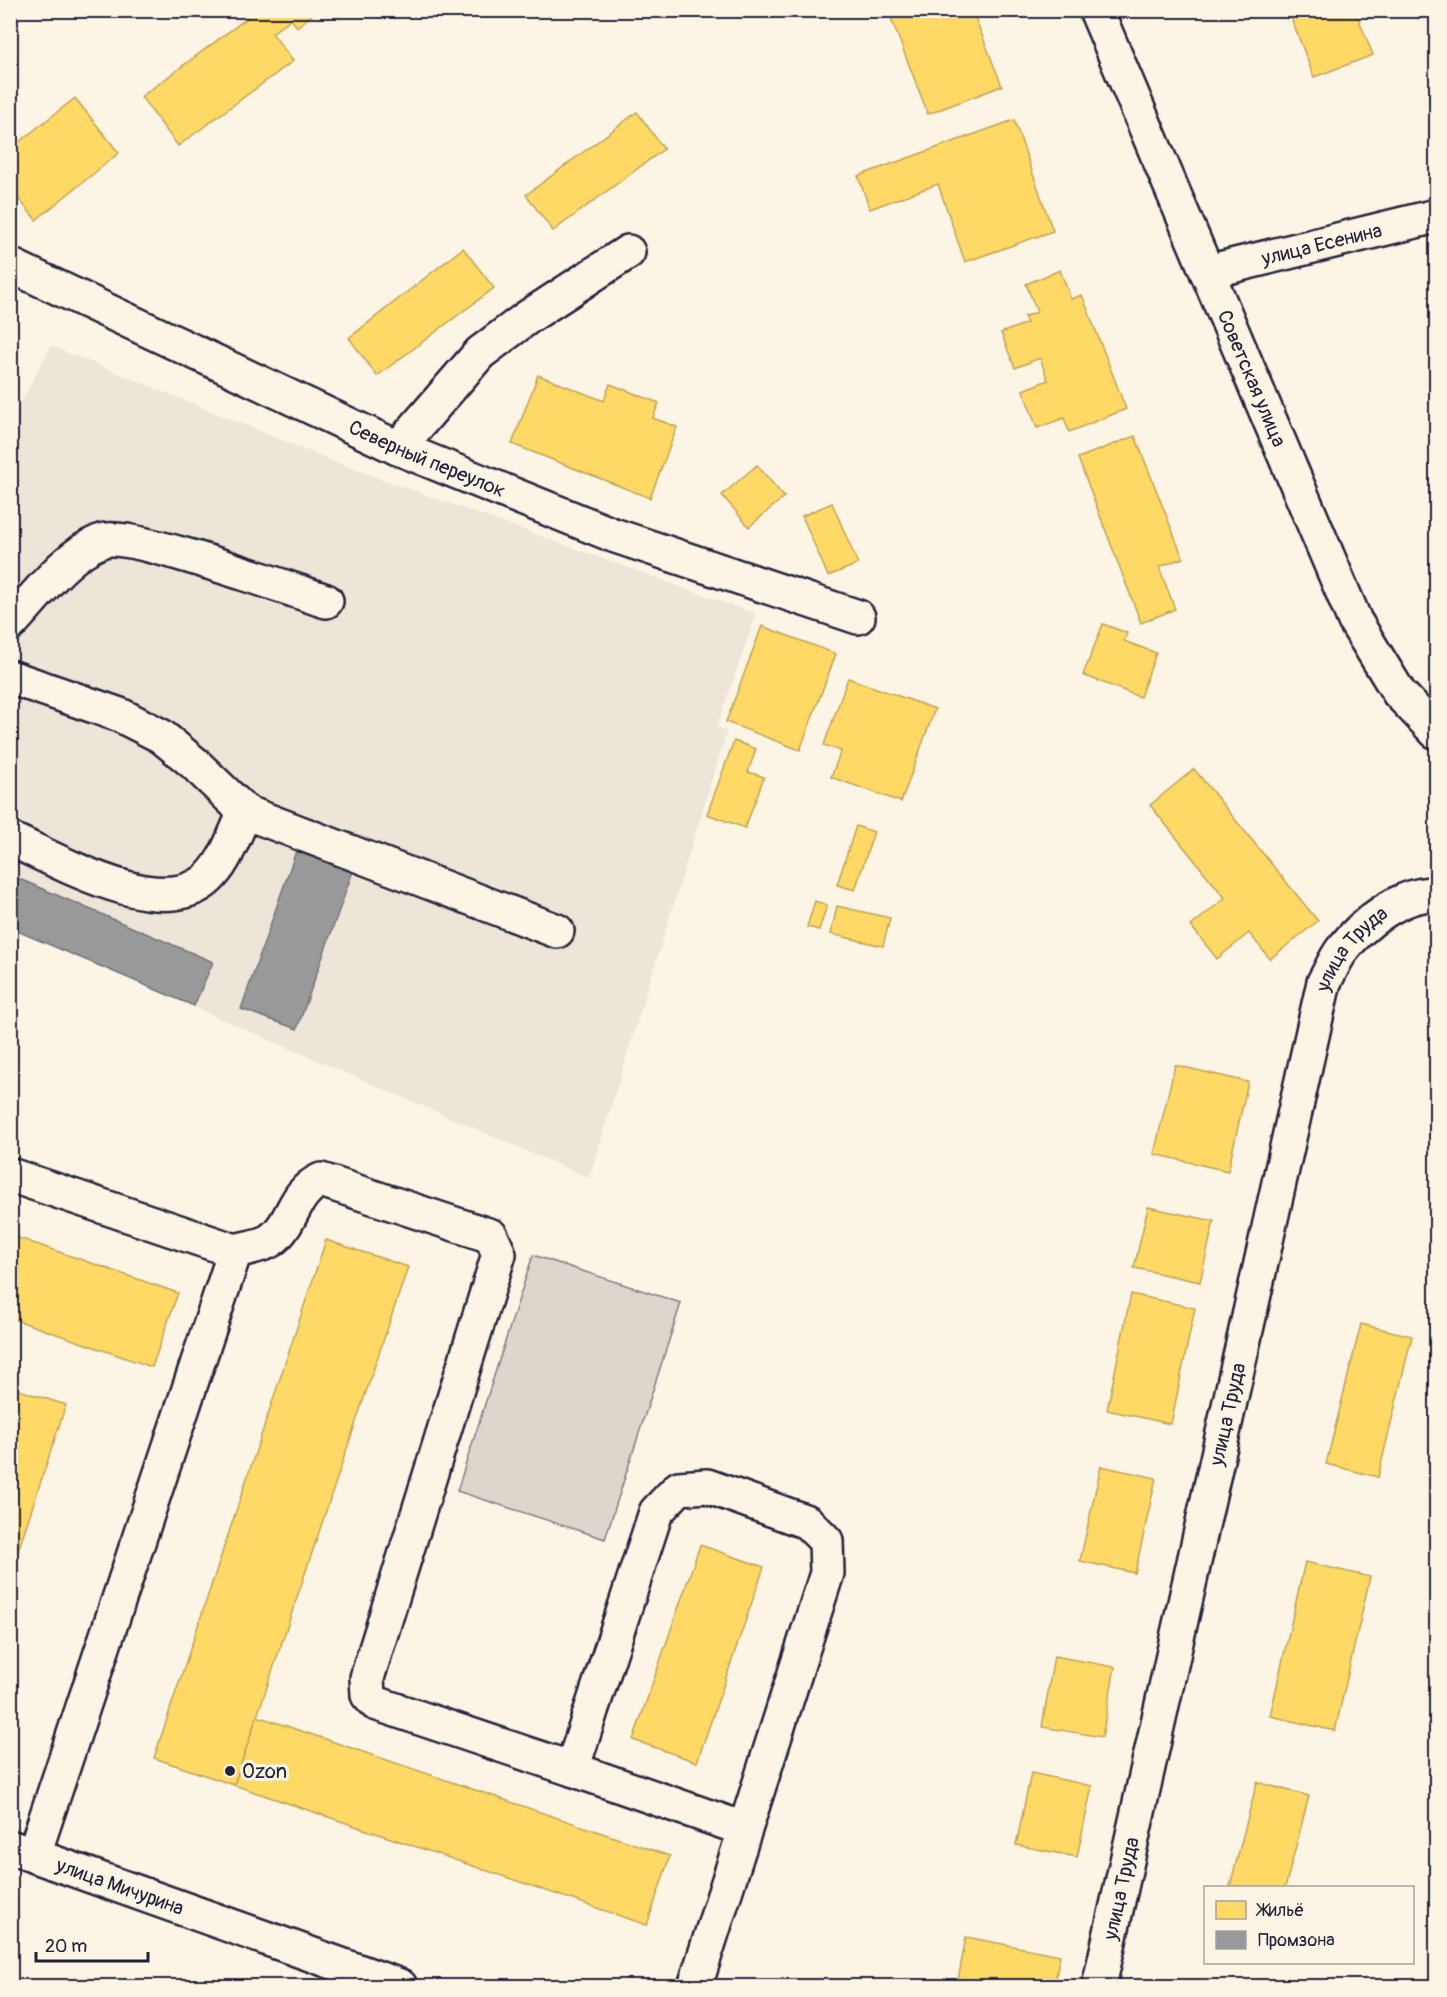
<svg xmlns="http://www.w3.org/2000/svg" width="1447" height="1997" font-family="Pangolin,sans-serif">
<rect width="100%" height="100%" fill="#fcf5e5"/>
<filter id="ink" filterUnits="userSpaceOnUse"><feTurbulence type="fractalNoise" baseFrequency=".0167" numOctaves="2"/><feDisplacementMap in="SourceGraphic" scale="12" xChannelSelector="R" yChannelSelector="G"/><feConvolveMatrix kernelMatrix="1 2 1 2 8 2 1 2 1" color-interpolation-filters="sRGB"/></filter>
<g filter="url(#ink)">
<!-- built -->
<path fill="#ece5d8" d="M51,346L340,464L756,614L717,727L727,731L589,1178L11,928V420Z"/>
<!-- green -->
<path fill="#dcd6cc" stroke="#7f7c84" stroke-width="1.5" d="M533,1255L681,1303L605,1539L457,1491Z"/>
<!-- homes -->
<g fill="#ffd966" stroke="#bda259" stroke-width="1.5">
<path d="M242,10H318L297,27L291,19L272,33L293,61L178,146L141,97L247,18Z"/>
<path d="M895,10H972L1002,86L928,114L889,13Z"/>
<path d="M1288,10H1355L1373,55L1314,77Z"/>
<path d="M75,98L119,153L36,220L10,188V149Z"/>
<path d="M637,112L664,149L553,231L526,195Z"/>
<path d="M1014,120L1053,231L965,262L938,184L870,209L858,176Z"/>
<path d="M463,248L494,288L377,376L349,338Z"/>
<path d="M1060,270L1071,299L1082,295L1126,409L1069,432L1064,418L1037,428L1023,390L1048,380L1040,358L1015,368L1001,333L1027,323L1024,317L1037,312L1026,284Z"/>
<path d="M538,375L604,401L610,384L659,403L653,418L677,427L650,498L512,444Z"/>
<path d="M1135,436L1183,558L1159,567L1175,609L1141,623L1078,458Z"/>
<path d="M757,465L784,497L749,527L722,495Z"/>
<path d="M832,503L858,564L828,576L802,516Z"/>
<path d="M1103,624L1127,633L1124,641L1156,653L1140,697L1083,675Z"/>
<path d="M762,626L836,654L800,750L726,722Z"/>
<path d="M848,678L935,709L901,802L831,777L841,751L824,745Z"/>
<path d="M734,741L756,749L748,772L764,777L745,828L707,814Z"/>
<path d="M1194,769L1318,921L1270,959L1249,933L1217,959L1191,926L1225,898L1150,805Z"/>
<path d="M856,826L874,832L855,890L837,885Z"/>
<path d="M815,901L827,905L819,930L807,927Z"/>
<path d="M837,906L890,918L883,946L831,934Z"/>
<path d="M1175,1065L1248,1082L1228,1171L1154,1154Z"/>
<path d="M1148,1207L1214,1221L1200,1282L1134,1268Z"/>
<path d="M10,1235L178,1293L152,1367L10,1318Z"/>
<path d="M326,1240L408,1267L234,1785L154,1758Z"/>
<path d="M1131,1294L1195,1308L1171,1424L1107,1410Z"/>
<path d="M1361,1324L1412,1336L1378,1477L1326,1464Z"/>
<path d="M10,1387L66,1405L10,1575Z"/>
<path d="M1101,1466L1156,1478L1135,1573L1080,1561Z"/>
<path d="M700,1545L764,1567L697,1762L633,1740Z"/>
<path d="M1305,1562L1370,1577L1335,1731L1270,1716Z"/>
<path d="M1054,1656L1115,1667L1102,1737L1042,1727Z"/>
<path d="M257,1716L670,1856L647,1925L234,1785Z"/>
<path d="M1031,1773L1092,1786L1077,1857L1016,1845Z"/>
<path d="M1257,1782L1309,1796L1285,1888L1230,1886Z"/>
<path d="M966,1937L1060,1955L1054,1986H957Z"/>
</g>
<!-- industry -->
<g fill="#999" stroke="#75757d" stroke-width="1.5">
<path d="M296,851L353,871L297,1029L241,1009Z"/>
<path d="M10,875L213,962L194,1006L10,928Z"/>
</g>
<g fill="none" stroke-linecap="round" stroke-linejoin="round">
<!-- minor casing -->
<g stroke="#22223b" stroke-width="38">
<g id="minor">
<path id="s1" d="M1096,10L1355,621L1399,693L1436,732"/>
<path id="s2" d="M10,265L398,448L613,535L858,617"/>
<path id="s3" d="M1207,272L1436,216"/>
<path d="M398,448L480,353L528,317L628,252"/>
<path d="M10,624C37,596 64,556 101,541C127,530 289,589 326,601"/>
<path d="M10,677L120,715L161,736L194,763L245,812L557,931"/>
<path d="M10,839C58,860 155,918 204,882C225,866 234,835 245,812"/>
<path d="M10,1175L235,1251L34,1854"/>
<path d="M235,1251C246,1248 262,1246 271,1240C294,1223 292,1193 321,1180L491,1236L499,1254L367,1678L368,1695L375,1703L572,1769L656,1512L679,1488L707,1486L807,1522L826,1541L827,1573L695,1986"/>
<path d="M572,1769L744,1829"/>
<path id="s4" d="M10,1847L400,1986"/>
<path id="s5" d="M1099,1986L1324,982C1330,972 1335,959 1342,950C1363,923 1401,893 1436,894"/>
</g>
</g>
<!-- minor -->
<use href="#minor" stroke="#fcf5e5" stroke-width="33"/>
</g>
</g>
<!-- markers -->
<circle fill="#22223b" stroke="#fcf5e5" stroke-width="2" cx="230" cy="1771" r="6"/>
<g text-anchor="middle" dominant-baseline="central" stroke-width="6" stroke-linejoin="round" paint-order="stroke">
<!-- street labels -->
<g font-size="20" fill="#22223b" stroke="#fcf5e5">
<text stroke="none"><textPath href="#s3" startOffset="118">улица Есенина</textPath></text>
<text stroke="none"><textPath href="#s1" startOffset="400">Советская улица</textPath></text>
<text stroke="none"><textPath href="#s2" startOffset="460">Северный переулок</textPath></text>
<text stroke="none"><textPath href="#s5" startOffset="1072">улица Труда</textPath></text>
<text stroke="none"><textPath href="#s5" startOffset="586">улица Труда</textPath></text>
<text stroke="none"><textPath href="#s4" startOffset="117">улица Мичурина</textPath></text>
<text stroke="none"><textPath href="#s5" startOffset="100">улица Труда</textPath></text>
</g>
<!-- poi labels -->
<g font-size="20" fill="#22223b" stroke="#fcf5e5" text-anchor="start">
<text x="242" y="1771">Ozon</text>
</g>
</g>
<!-- margin -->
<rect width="1447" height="1997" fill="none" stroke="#fcf5e5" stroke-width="36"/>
<rect x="18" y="18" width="1411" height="1961" fill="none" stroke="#22223b" stroke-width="2" filter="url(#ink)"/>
<!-- legend -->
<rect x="1204" y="1886" width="210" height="78" fill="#fcf5e5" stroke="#a5a1a1" stroke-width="1.5"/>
<rect x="1216" y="1901" width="30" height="18" fill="#ffd966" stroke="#a5a1a1" stroke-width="1.5"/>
<text x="1258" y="1916" font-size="18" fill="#22223b">Жильё</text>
<rect x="1216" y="1931" width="30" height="18" fill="#999999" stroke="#a5a1a1" stroke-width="1.5"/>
<text x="1258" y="1946" font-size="18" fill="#22223b">Промзона</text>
<!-- scale -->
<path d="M36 1952v9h112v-9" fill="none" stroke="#22223b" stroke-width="3"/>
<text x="45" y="1952" font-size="18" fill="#22223b" stroke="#fcf5e5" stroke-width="4.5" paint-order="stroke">20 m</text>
</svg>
